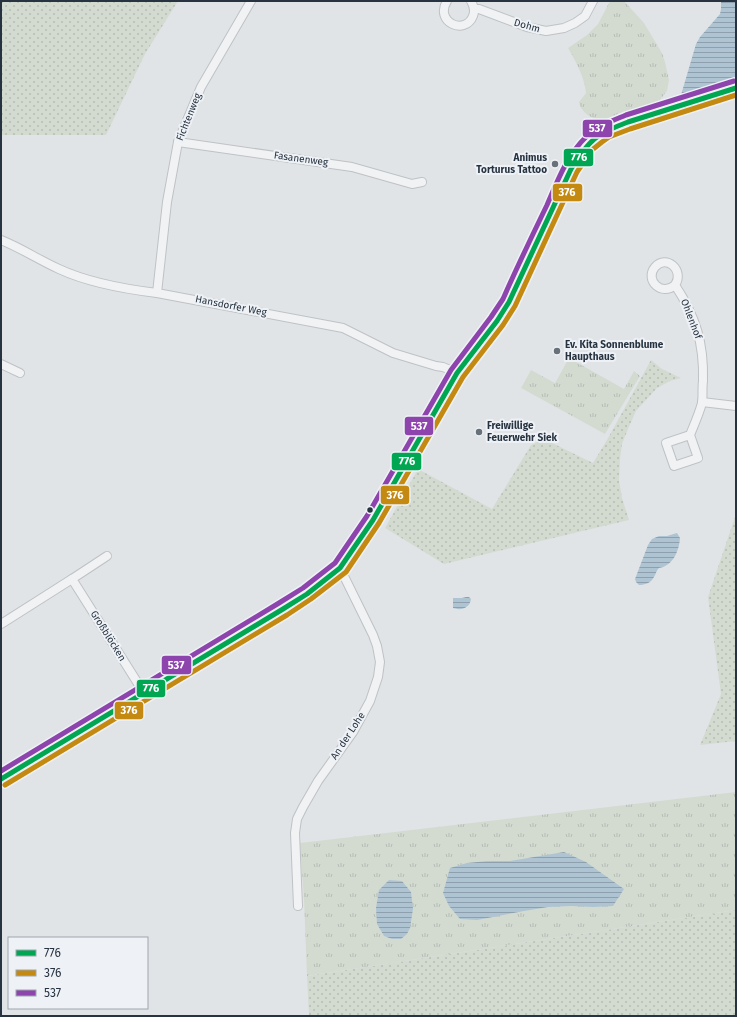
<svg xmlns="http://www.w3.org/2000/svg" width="737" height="1017" font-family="'Fira Sans',sans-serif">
<defs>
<pattern id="grass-dots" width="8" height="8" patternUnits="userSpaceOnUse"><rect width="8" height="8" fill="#d3dbd1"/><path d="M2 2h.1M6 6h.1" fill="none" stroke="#b5bcb4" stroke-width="1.8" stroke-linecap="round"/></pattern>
<pattern id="park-tufts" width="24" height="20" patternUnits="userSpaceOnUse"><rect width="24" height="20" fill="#d3dbd1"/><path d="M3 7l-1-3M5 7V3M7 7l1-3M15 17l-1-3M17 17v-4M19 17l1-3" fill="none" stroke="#b5bcb4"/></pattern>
<pattern id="water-rules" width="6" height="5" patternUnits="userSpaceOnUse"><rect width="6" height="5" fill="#aec4d3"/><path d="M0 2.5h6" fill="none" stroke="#8ea0ad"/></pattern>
</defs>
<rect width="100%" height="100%" fill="#e1e4e7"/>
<!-- grass -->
<g fill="url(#grass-dots)">
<path d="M1,1H178L145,54L106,135H1Z"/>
<path d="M651,360L662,369L681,378L670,381L657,388L636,411L628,429L622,444L620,459L619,480L622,498L629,520L444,564L385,528L418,469L492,509L531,445L544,439L593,463L607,440Z"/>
<path d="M736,514V741L700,745L721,694L708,597Z"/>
<path d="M736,910V1016H309L307,976Z"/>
</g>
<!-- park -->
<g fill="url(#park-tufts)">
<path d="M610,1H624L644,23L662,53L665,62L669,80L667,91L660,100L601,121C591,118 581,113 579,102L586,93C584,76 576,62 568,48L587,35L598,24Z"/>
<path d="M569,358L624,389L634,371L640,376L605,434L521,388L531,370L555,383Z"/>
<path d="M736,792V910L307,976L304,900L300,843Z"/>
</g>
<!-- water -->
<g fill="url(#water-rules)">
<path d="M721,1H736V77L681,95L696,44L700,37L720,14L721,9Z"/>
<path d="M677,533L680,538C679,551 673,566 659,568C656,571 656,574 654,577C651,583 645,585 639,585L636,582L635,579L648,545L652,539L659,536H667Z"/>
<path d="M466,597H469L471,599C470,608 461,611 453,608V598H462Z"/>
<path d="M564,852L586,862L624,889L613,906L593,907L571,906L548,907L524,911L477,920L460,919L449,906L443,893L450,868L467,863L487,861H510Z"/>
<path d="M389,880L402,881L411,892L413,909L410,928L407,934L401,939H392L384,936L377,924L376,908L379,890Z"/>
</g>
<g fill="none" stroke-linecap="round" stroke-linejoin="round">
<!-- street casing -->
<g stroke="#bfc2c5" stroke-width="10">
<g id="street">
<path d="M447,1C434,22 465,36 473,16C475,11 474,6 471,1"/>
<path d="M474,9H479L527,27L546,31L564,28L575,23L585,16L593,1"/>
<path d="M178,142L352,167L412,184L422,182"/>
<path d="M1,240C21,248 39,260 59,269C89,283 124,289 157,293L343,328L393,353L436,366L443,367L457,373"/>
<path d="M675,285C662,297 644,280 655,267C666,254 685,270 675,285C696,317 704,343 703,381C702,388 703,396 702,403C699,414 694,425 690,435L666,443L674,466L698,458L690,435"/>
<path d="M157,293L167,202L178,142L201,87L251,1"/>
<path d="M1,364L20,373"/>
<path d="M702,402L736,406"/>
<path d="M107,556L72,579L144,693"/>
<path d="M1,624L72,579"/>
<path d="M298,906L295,833L297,819L303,807L318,781L353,732L370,701L378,677L380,662L377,646L373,635L340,568"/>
</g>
</g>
<!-- street -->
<use href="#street" stroke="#f0f2f3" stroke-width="8"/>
<!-- secondary -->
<path stroke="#c2c5c9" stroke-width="12" d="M1,779L283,609L307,594L340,568L373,520L393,484L457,373L497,321L509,302L571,169C578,158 584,147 594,139C603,131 618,126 628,122L736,88"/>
<!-- bus-1 casing -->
<g stroke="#eef2f6" stroke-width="8">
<path id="bus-1" d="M1,779L283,609L307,594L340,568L373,520L457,373L497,321L509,302L571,169C589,140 596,134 628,122L736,88"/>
</g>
<!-- bus-2 casing -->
<g stroke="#eef2f6" stroke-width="8">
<path id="bus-2" d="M5,785L287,615L311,599L346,572L379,523L463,377L503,325L515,306L577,172L592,150L602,142L609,137L630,129L736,95"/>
</g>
<!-- bus-3 casing -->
<g stroke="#eef2f6" stroke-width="8">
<path id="bus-3" d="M1,771L279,603L303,588L335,563L367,516L451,370L491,317L503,299C517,267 532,236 547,205C557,182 567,155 586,137C597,126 612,121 626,115L734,81"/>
</g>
<!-- bus-1 -->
<use href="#bus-1" stroke="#00a651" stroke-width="5"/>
<!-- bus-2 -->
<use href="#bus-2" stroke="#c38910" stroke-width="5"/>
<!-- bus-3 -->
<use href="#bus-3" stroke="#8e44ad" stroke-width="5"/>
</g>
<!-- markers -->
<g fill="#68717a" stroke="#eef2f6" stroke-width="1.5">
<circle cx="555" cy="164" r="4"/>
<circle cx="557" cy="351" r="4"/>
<circle cx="479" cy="432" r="4"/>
</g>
<circle fill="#273340" stroke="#eef2f6" stroke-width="1.5" cx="370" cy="510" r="3.5"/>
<g text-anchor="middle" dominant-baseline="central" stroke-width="4" stroke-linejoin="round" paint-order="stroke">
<!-- street labels -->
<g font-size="10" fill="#273340" stroke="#eef2f6">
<text transform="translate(527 26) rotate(16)">Dohm</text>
<text transform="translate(189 117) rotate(-68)">Fichtenweg</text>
<text transform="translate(301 159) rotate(8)">Fasanenweg</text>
<text transform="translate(231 306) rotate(11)">Hansdorfer Weg</text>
<text transform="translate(691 319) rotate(69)">Ohlenhof</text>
<text transform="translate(108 636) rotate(58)">Großblöcken</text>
<text transform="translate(348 736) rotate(-57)">An der Lohe</text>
</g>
<!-- poi labels -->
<g font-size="10" font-weight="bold" fill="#273340" stroke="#eef2f6" text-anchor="start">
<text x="547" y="158" text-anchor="end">Animus<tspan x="547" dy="12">Torturus Tattoo</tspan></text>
<text x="565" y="345">Ev. Kita Sonnenblume<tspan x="565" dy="12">Haupthaus</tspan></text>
<text x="487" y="426">Freiwillige<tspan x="487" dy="12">Feuerwehr Siek</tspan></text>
</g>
</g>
<g stroke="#eef2f6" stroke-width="1.5">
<rect x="582" y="119" width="31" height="19" rx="4" fill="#8e44ad"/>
<rect x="563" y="148" width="31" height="19" rx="4" fill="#00a651"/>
<rect x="552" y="183" width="31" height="19" rx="4" fill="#c38910"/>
<rect x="404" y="416" width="30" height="20" rx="4" fill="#8e44ad"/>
<rect x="391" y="452" width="31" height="19" rx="4" fill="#00a651"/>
<rect x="380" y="485" width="30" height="20" rx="4" fill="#c38910"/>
<rect x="161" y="655" width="31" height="20" rx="4" fill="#8e44ad"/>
<rect x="136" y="679" width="30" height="19" rx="4" fill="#00a651"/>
<rect x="114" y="701" width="30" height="19" rx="4" fill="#c38910"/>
</g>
<g font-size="11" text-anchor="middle" font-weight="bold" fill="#fff">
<text x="597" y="132">537</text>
<text x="579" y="161">776</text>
<text x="567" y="196">376</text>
<text x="419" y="430">537</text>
<text x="407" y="465">776</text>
<text x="395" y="499">376</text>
<text x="176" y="669">537</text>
<text x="151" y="692">776</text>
<text x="129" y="714">376</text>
</g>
<!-- border -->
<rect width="737" height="1017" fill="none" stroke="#273340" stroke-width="4"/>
<!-- legend -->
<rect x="8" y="937" width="140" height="72" fill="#eef2f6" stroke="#9ea6ad"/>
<rect x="16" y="950" width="20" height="6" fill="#00a651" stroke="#9ea6ad"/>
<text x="44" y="957" font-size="12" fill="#273340">776</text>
<rect x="16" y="970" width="20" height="6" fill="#c38910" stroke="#9ea6ad"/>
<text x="44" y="977" font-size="12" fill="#273340">376</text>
<rect x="16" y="990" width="20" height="6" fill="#8e44ad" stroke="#9ea6ad"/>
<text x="44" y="997" font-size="12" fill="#273340">537</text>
</svg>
